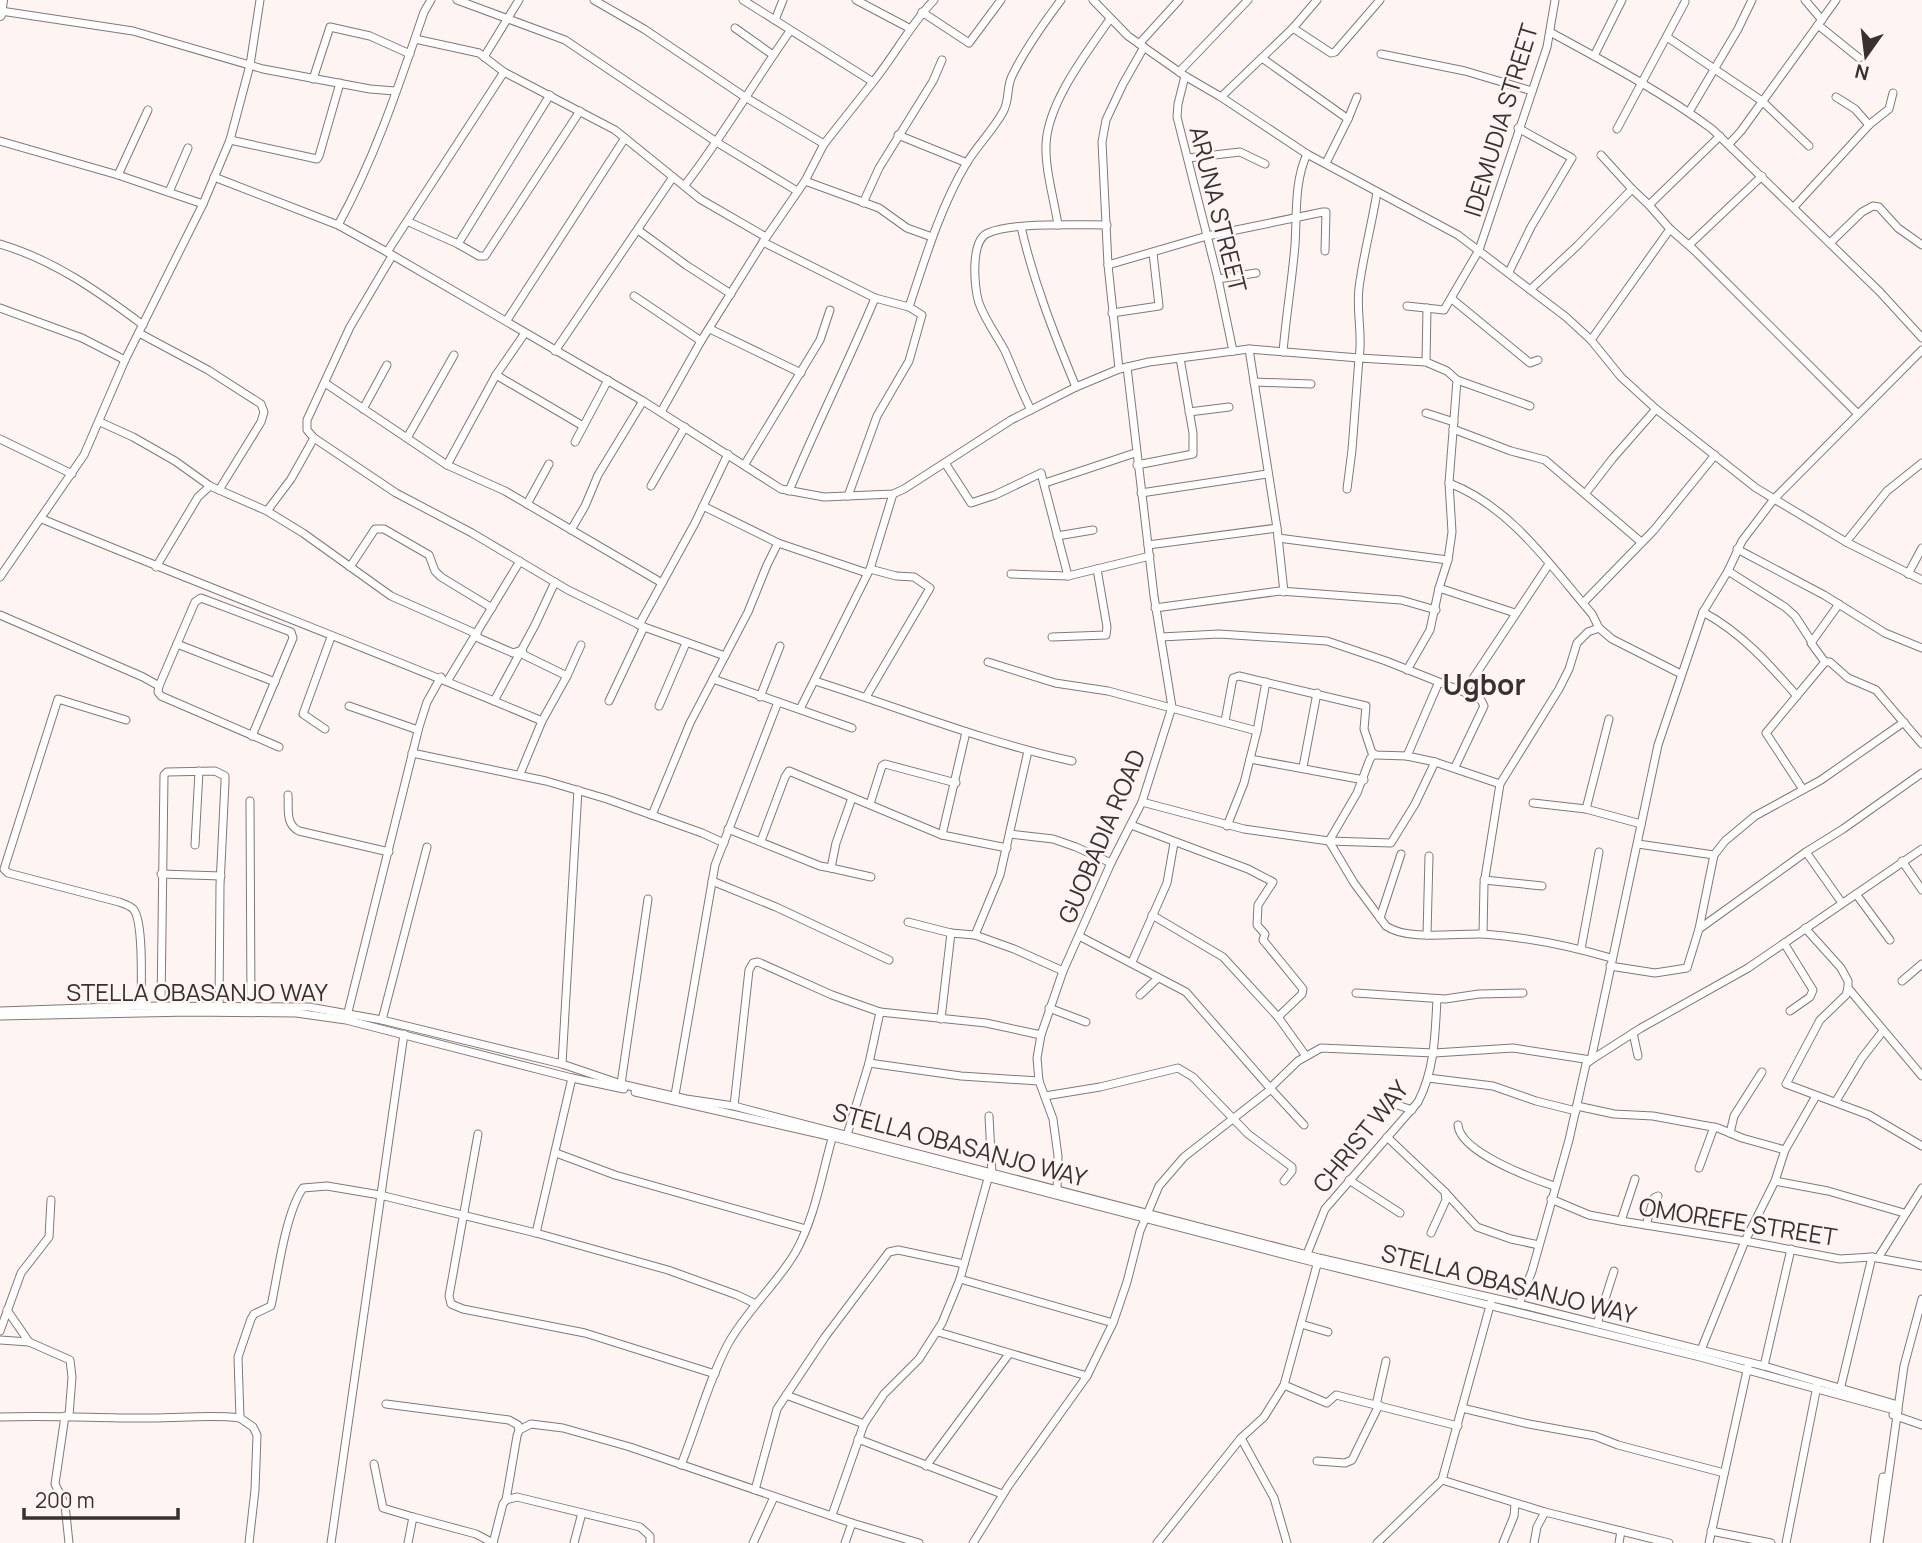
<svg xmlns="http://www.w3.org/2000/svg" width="1922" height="1543" font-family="Manrope,sans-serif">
<rect width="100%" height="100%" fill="#fef4f2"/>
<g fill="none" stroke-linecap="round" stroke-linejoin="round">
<!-- minor casing -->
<g stroke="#857773" stroke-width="9">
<g id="minor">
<path d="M457,0L565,40L718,143L797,191"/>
<path d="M594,0L644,29L745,97L824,144"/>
<path d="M743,0L873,82C895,55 910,25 934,0"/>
<path d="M856,0L909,28"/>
<path d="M1093,0L1128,36L1185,76L1221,97L1307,154L1458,235L1566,317L1591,340L1621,377L1656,409L1756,488L1846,542L1922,580"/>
<path d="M1805,0L1822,20"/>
<path d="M1,11L133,31L263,69L370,89L395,91"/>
<path d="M922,12L969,43L1001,0"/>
<path d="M775,20L783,0"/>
<path d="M1818,25L1859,58"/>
<path d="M735,28L773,55"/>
<path d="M1293,28L1331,53L1335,52L1380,0"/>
<path d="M1550,32C1605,62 1662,92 1712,129L1880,292L1922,338"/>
<path d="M1667,37L1762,101L1809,146"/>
<path d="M415,39L479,53L504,72L615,130L673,177L555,351"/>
<path d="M1139,44L1179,0"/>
<path d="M1381,54L1465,71L1532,91"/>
<path d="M1594,56L1622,0"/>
<path d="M484,57L519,0"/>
<path d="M1262,58L1348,119"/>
<path d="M1179,72L1248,0"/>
<path d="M1185,76L1178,104L1177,117L1218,279L1233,351"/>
<path d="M313,79L330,27L370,36L410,54"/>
<path d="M1221,97L1293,28L1317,0"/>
<path d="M1836,97L1855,109L1869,125"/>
<path d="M1689,112L1738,29L1752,0"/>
<path d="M1617,129L1685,2"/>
<path d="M898,135L967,163"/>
<path d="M230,140L317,159L319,156L340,83"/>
<path d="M0,141L118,175L203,204"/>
<path d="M1729,144L1741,131L1836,0"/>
<path d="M1601,155L1632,189L1649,205"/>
<path d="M1188,158L1240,152L1265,164"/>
<path d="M1326,163L1348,119L1357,97"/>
<path d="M118,175L148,110"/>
<path d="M214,177L338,225L387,252L643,401L781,489L824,497L893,494L904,489L1011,420L1076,387L1119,369L1149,362L1249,349L1359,358C1363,335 1356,312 1359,288C1363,256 1372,224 1377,192"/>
<path d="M673,177L700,199L766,237"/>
<path d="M805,181L879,208L907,228L932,237"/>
<path d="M685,185C723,136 754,82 790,31"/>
<path d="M169,192L188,148"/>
<path d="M863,203L879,168L933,81L942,60"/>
<path d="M1794,207L1870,124L1889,109L1893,93"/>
<path d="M409,222L458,244L479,256H485L580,111"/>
<path d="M338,225C375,158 399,85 424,12L431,0"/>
<path d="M1058,225C1054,199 1045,170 1046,144C1048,102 1087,52 1110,19"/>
<path d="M1021,227C1034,283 1054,334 1076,387"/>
<path d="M1670,229L1694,250L1858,414"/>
<path d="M638,230L686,265L731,294"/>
<path d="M763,242L875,298L909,307L922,315L909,361L877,416L848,496"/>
<path d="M1830,243L1862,212L1873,206L1879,207L1898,228L1922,245"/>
<path d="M0,244C54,260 99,292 143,325"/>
<path d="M458,244L550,95"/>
<path d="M1689,245L1762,176"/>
<path d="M387,252L504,72"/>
<path d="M1108,265L1102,142L1106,120L1123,84L1144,47"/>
<path d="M1509,272L1531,227L1572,158L1518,128"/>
<path d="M1218,279L1256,273"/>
<path d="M1531,289L1578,245L1632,189"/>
<path d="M634,296L701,341"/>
<path d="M1452,299L1530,363L1538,360"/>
<path d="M1407,306L1444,310L1479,250L1547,47L1555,0"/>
<path d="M909,307C925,259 940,208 966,164C977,146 993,130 1003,112C1010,100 1006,88 1012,76C1025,49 1043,24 1061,0"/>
<path d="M0,308L82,338L125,360"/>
<path d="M1112,313L1159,306L1153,253"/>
<path d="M507,320L625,138"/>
<path d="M710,329L801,373"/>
<path d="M139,333L208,370L261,404L264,412L261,422L219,490"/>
<path d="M1591,340L1670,229L1649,205L1720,136"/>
<path d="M1249,349L1277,528L1284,592"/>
<path d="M1283,352C1286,316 1292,281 1295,245C1297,215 1294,182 1307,154"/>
<path d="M1426,362L1427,308"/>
<path d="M1119,369L1108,265L1207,236L1323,212H1326L1325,251"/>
<path d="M496,375L583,426"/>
<path d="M1254,382L1311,384"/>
<path d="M325,383L447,465L505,491L662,583"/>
<path d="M363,409L387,365"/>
<path d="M1031,410C1021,391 1014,371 1005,351C997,336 985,320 979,303C974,288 970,240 988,233C1014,222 1077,225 1107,225"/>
<path d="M661,412L701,341L763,242L805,181L824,144L873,82"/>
<path d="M1189,412L1229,407"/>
<path d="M1426,413L1454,422"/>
<path d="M100,422L133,437L175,461L210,486L267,511L303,533L391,596L477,634"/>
<path d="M1453,429L1511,451L1545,460L1641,542"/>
<path d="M314,438L396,493L472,533L568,590L644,627L725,656"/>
<path d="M407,438L454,355"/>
<path d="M0,439L72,474"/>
<path d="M575,442L608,380"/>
<path d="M945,463L971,503L995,495L1041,473L1068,576L1150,556"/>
<path d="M745,464L820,340L830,310"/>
<path d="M447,465L496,375L525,333"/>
<path d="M1137,465L1193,454V433L1180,358"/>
<path d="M1045,483L1135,453"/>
<path d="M1449,483C1511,507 1550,565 1592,614L1599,628L1612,639L1681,674"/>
<path d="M651,486L685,427"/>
<path d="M1347,489L1352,450L1359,358L1426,362L1447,371L1457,380L1530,406"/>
<path d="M789,491C816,426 848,363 875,298"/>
<path d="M1141,493L1267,474"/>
<path d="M1585,494L1613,458L1656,409"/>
<path d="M527,504L549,464"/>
<path d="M267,511L291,479L314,438L307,430V420L350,327L392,256"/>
<path d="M42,519C208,588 376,651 542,721"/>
<path d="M571,530L585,506L598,475L643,401"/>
<path d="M1057,536L1093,530"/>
<path d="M1278,538L1448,560"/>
<path d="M1846,542L1887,491L1922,463"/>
<path d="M778,543L867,573"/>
<path d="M1148,545L1277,528"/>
<path d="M1737,549L1824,595L1885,633L1922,648"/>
<path d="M156,567L198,497L210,486"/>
<path d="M350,567L375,529H384L429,555L435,571L441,577L492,608"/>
<path d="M1728,571L1785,607L1795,616L1812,642"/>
<path d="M1011,574L1068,576"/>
<path d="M1908,574L1922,548"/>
<path d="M0,577L84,455L125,360L203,204L230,140L250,65L260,0"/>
<path d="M1439,588L1515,613"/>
<path d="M1583,603L1654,530L1715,455"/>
<path d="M1155,608L1280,591L1401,600L1436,610"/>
<path d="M1703,612C1742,633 1769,664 1797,696"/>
<path d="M0,615L143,677L159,686L158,692L161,696L279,747"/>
<path d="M639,625L695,523L728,454"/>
<path d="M476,637L513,653L522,650L524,655L567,676L542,721L520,774"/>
<path d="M1052,637L1106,635L1107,627L1097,569"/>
<path d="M1161,637L1219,634L1327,641L1386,661L1464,692L1481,700L1484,706L1455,767"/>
<path d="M177,644L275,682"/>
<path d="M988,662L1055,683L1108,691L1257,731"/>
<path d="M1825,662L1811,643L1839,604"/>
<path d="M1407,670L1430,630L1439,588L1448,560L1452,532L1449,483L1457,380"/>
<path d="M567,676L581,645"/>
<path d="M713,679L852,728"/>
<path d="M448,680L520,561"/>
<path d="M815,681C901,708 984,742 1072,761"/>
<path d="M159,686L195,602L201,598L291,632L293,638L252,736"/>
<path d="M1464,692L1549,564"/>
<path d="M760,697L780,646"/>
<path d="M866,697L930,588L914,577L896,576L870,569"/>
<path d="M494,701L535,625L555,582"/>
<path d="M609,701L644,627"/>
<path d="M349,706L418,730"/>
<path d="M659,706L686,643"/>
<path d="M800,709L870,569L893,494"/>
<path d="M126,720L58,699L4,869L8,873L119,902C124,904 130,905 134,910C144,924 141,988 141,1006"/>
<path d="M1225,721L1233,678L1239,676L1366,706L1364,729L1372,753L1376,755L1407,756L1435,762L1500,784"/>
<path d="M325,729L303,714L331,637"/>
<path d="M412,753L546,781L607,799L702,833L724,843"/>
<path d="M1407,756L1438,684"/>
<path d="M1250,759L1364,780"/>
<path d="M1303,767L1317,693"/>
<path d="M1802,788L1766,733L1825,662H1830L1848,678L1876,690L1922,744"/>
<path d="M288,795C289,809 285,824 299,831L389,852"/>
<path d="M250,801L251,1006"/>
<path d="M1142,802L1244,829L1329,841L1357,793L1370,759L1374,754"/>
<path d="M1533,803L1586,809L1641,824"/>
<path d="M870,804L882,766L885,764L956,783"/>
<path d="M1586,809L1609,719"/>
<path d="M652,815L690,723L748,612L767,565L778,543L703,506"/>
<path d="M1131,825L1248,869L1273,882L1258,905L1257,925L1265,934L1263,940L1303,989L1302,994L1278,1017"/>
<path d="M1227,826L1244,783L1257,731L1266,682"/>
<path d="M728,829L820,866L831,868L836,843L852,798"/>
<path d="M1010,834L1053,839L1076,847L1111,863"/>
<path d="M942,835L966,732"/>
<path d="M761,841L785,777L789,771L942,835L1007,848"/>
<path d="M1329,841L1354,883L1386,926C1407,941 1456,933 1483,934C1525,937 1570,946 1611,958"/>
<path d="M1329,841L1391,843L1415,804L1435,762"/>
<path d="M1638,844L1714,855L1725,841L1755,816L1821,780L1904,722"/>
<path d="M195,845L199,771"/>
<path d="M1806,852L1842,903"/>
<path d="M1902,861L1922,890"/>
<path d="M831,868L871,877"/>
<path d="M161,874L221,876"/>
<path d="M1484,880L1542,886"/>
<path d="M712,881L776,907L889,960"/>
<path d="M1856,894L1890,940"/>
<path d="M1152,915L1223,957L1278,1017L1306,1056"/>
<path d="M1380,918L1401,854"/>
<path d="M908,922L951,933L975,935L1014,949L1063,971"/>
<path d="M1805,928L1841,968L1848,981V988L1846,995L1820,1020L1786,1084L1869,1115L1922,1146"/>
<path d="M1699,929L1714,855"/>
<path d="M1483,934L1484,884L1500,784L1559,689L1569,669L1577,643L1588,632L1599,628"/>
<path d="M975,935L1000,875L1028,751"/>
<path d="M1427,935L1429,856"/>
<path d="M1079,936L1186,992L1270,1088"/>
<path d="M1784,943L1813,990L1810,997L1790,1011"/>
<path d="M1581,949L1599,852"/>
<path d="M1132,962L1167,883L1174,843"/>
<path d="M1610,966L1655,973L1687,968L1699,929L1806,852L1843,829L1922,773"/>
<path d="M1902,981L1922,964"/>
<path d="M1848,988L1922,1076"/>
<path d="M1356,993L1445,999L1479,994L1523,993"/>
<path d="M1140,995L1158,978"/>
<path d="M161,1006L164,775L167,772L215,771L225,776V782L220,885L219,1006"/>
<path d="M1049,1008L1086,1022"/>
<path d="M0,1011L141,1006L309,1007L382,1020L562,1064L621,1084L686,1099L734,1106L1319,1258L1519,1304L1764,1366L1898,1405"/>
<path d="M880,1012L986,1023L1041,1035"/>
<path d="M0,1016L189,1012L296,1013L346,1020L572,1078L624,1089"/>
<path d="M347,1016L419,727L427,702L441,677"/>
<path d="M941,1019L951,933"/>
<path d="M382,1020L427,847"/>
<path d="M1633,1033L1638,1056"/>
<path d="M869,1063L961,1076L1039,1081"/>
<path d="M562,1064L578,790"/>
<path d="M1428,1078L1493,1086L1536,1101L1576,1111"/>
<path d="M621,1084L648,899"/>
<path d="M1271,1089L1304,1125"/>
<path d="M635,1092L833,1137L1317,1263L1700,1357L1898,1411"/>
<path d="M675,1095L715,865L778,702"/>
<path d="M1045,1096L1100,1087L1178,1068L1193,1077L1248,1134L1292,1167V1171L1284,1181"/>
<path d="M1386,1101L1412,1110"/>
<path d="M1836,1101L1862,1058L1883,1031"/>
<path d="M734,1106L749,970L753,963L758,962L832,995L880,1012L869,1063L847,1135"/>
<path d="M1577,1106L1614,1114L1653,1116L1718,1128L1742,1138L1785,1150"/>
<path d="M989,1116L992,1174"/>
<path d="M1458,1125C1460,1152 1531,1178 1554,1186"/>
<path d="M1730,1133L1734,1116L1762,1072"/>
<path d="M478,1134L449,1296L451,1304L463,1309L585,1333L715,1374"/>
<path d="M1387,1137L1445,1192L1477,1227L1511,1239L1539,1245"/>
<path d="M556,1153L615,1175L806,1229"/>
<path d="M1699,1168L1714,1127"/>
<path d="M1349,1180L1400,1213"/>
<path d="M1775,1181L1828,1191L1904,1213"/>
<path d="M1057,1190L1058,1156L1053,1119L1039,1081L1037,1058L1041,1035L1063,971L1111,863L1142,802L1172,707L1154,596L1127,367"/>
<path d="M1551,1199L1589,1215L1621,1221L1745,1241L1840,1259L1872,1257L1922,1266"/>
<path d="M1621,1221L1635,1179"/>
<path d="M1646,1225L1654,1198L1658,1196"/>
<path d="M536,1233L572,1078"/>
<path d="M1431,1233L1446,1200L1445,1192"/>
<path d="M1307,1254L1325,1209L1418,1102C1435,1069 1435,1035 1437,999"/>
<path d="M1878,1258L1922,1188"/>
<path d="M960,1279L1113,1323"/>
<path d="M1519,1304L1532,1271L1569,1140L1586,1064L1591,1060L1658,745L1703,612L1728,571L1742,541L1774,499L1922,350"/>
<path d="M7,1310L29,1342"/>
<path d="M1301,1324L1328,1332"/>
<path d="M1597,1324L1614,1271"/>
<path d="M0,1331L21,1273L49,1237L51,1200"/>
<path d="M938,1332L1087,1376"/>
<path d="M0,1340L29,1342L70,1360L72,1377L69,1416"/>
<path d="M1701,1350L1745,1241L1775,1181L1785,1150L1816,1096"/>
<path d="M1764,1366L1791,1249"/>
<path d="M1284,1385L1327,1403L1336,1395L1458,1426"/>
<path d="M1840,1390L1872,1257"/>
<path d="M786,1395L864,1424"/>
<path d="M386,1404L509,1420L518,1425L519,1430"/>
<path d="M1376,1405L1386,1361"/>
<path d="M1462,1408L1529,1424L1595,1436L1618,1445L1724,1473"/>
<path d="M1893,1415L1922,1425"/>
<path d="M65,1416L55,1484L65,1505L69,1543"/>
<path d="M0,1417C47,1415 95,1418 142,1418C175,1419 207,1414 240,1418"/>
<path d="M1241,1438L1274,1498L1287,1543"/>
<path d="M858,1439L1002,1494"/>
<path d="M1317,1461L1345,1463L1352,1460L1379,1405"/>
<path d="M374,1464L383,1508L413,1517"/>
<path d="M681,1465C697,1425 708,1382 728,1344C746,1311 776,1285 795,1253C815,1218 822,1173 833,1135"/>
<path d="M926,1466L1009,1354"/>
<path d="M1442,1480L1545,1512L1669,1543"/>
<path d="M755,1490L777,1409L825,1337L889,1252L898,1250L964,1264"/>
<path d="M506,1500L517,1436L519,1430L531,1424L563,1428L630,1447L852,1523L919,1543"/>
<path d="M832,1515L864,1424L884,1394L919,1359L942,1323L960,1279L989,1175"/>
<path d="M1711,1531L1771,1543"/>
<path d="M249,1543L255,1490L257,1435L253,1427L240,1418L238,1357L251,1319L254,1314L271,1306C278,1274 285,1214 303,1188L327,1186L380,1195L536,1233L668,1270L737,1295L756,1304"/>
<path d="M331,1543L404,1034"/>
<path d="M408,1543L413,1517L476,1534L493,1543"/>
<path d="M493,1543L503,1504L506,1500L517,1497L640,1527L650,1536V1543"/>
<path d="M574,1543L582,1513"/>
<path d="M753,1543L774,1497"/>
<path d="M845,1543L852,1523"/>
<path d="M973,1543L1009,1485L1087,1376L1113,1323L1127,1282L1140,1231L1159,1186L1184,1157L1271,1089L1270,1088L1298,1061L1321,1048L1434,1053L1513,1048L1591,1060L1641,1028L1748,968L1922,849"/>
<path d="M1157,1543L1241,1438L1264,1417L1284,1385L1318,1261"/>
<path d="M1377,1543L1442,1480L1491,1302"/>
<path d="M1503,1543L1514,1516L1515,1504"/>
<path d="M1534,1543L1537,1527L1545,1512"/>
<path d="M1619,1543L1621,1531"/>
<path d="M1709,1543L1748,1366"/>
<path d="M1786,1543L1817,1386"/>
<path d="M1874,1543L1883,1477"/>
<path d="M1879,1543L1904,1366L1922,1299"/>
</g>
</g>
<!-- highway casing -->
<g stroke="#857773" stroke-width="12">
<path id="highway" d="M0,15L2,0"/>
</g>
<!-- minor -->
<use href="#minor" stroke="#fff" stroke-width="7"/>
<!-- highway -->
<use href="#highway" stroke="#fff" stroke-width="10"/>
</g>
<g text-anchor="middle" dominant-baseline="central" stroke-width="5" stroke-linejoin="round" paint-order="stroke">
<!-- street labels -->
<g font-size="24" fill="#373130" stroke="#fef4f2">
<text transform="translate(1500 120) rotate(-73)">IDEMUDIA STREET</text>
<text transform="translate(1219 209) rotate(76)">ARUNA STREET</text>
<text transform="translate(1101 836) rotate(-67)">GUOBADIA ROAD</text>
<text x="197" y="991">STELLA OBASANJO WAY</text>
<text transform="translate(1360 1136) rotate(-51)">CHRIST WAY</text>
<text transform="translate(960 1144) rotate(15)">STELLA OBASANJO WAY</text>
<text transform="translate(1738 1221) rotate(9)">OMOREFE STREET</text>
<text transform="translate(1509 1283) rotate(14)">STELLA OBASANJO WAY</text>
</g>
<!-- quarter labels -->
<g font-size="28" font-weight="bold" fill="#373130" stroke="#fef4f2">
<text x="1484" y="684">Ugbor</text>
</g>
</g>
<!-- north arrow -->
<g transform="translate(1866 56) rotate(194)" stroke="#fef4f2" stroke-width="5" paint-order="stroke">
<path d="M0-5L12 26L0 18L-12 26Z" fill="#373130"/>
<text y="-10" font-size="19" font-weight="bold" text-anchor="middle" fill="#373130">N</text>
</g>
<!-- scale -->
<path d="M24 1508v10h154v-10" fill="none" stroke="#373130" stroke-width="3.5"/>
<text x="35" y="1508" font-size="21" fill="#373130" stroke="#fef4f2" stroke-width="5" paint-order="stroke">200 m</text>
</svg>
